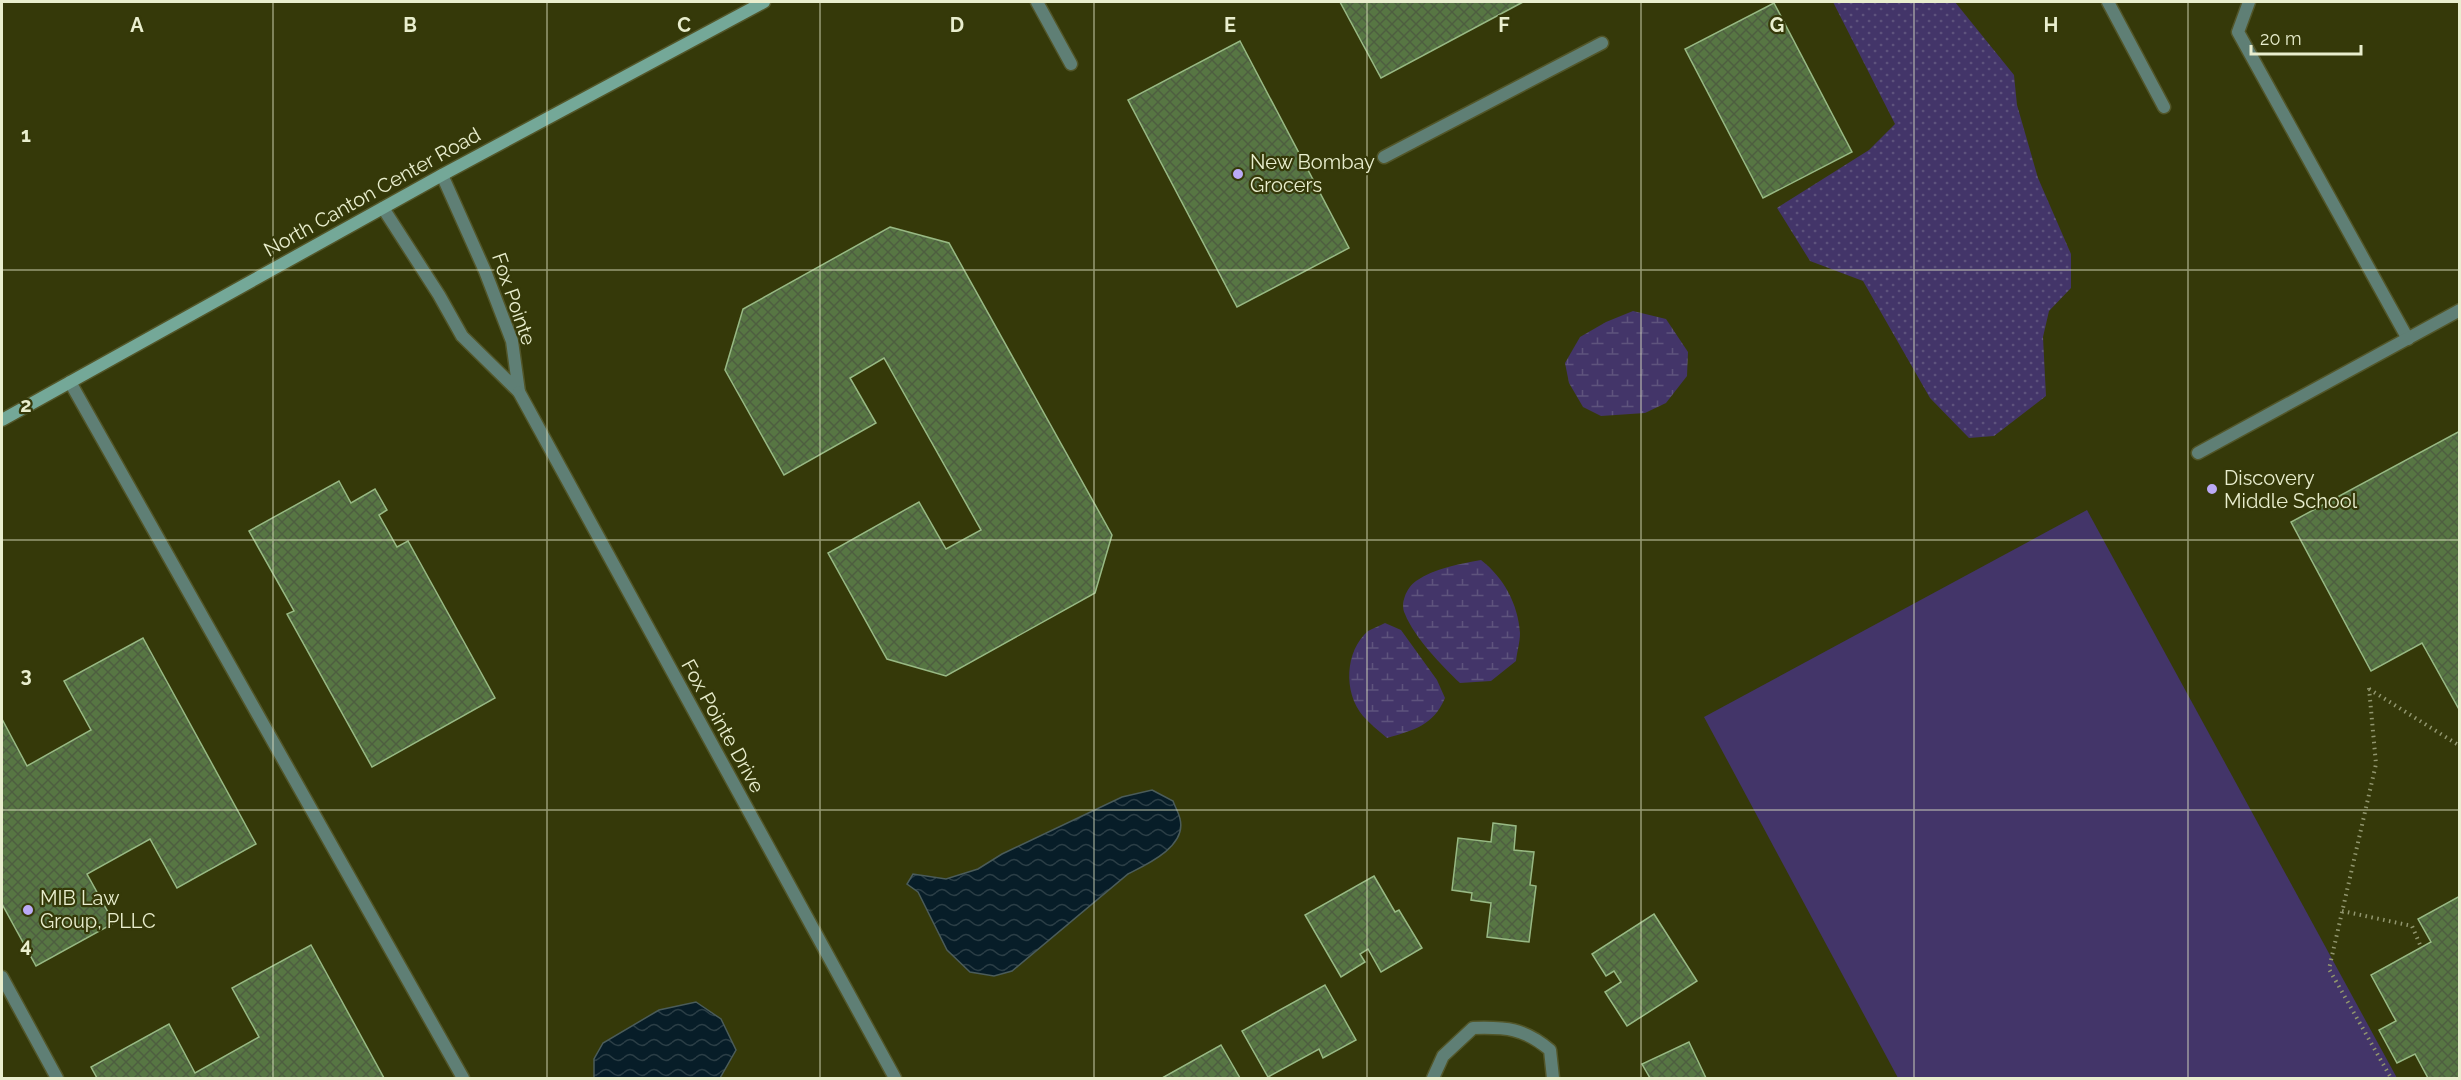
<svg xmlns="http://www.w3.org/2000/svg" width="2461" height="1080" font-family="Raleway,sans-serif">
<defs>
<pattern id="grass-dots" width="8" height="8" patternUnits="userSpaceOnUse" patternTransform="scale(1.5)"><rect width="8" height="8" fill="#433569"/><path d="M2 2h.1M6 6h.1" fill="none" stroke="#5e537d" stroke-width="1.8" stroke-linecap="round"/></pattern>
<pattern id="wetland-marsh" width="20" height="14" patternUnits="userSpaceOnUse" patternTransform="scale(1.5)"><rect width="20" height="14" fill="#433569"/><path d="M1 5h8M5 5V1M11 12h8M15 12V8" fill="none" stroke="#5e537d"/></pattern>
<pattern id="water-waves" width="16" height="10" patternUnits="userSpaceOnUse" patternTransform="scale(1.5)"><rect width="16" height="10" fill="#071d28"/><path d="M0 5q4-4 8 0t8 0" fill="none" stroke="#2b3e46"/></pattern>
<pattern id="building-cross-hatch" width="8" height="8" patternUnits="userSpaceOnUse" patternTransform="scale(1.5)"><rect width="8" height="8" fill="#577643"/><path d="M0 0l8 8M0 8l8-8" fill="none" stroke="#4e5e40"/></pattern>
</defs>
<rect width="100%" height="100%" fill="#353909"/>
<!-- grass -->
<path fill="url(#grass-dots)" d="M1833,2H1955L2014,75L2017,105L2038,178L2071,254V288L2049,311L2043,337L2046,396L1994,436L1969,438L1930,398L1863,281L1810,261L1777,208L1869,150L1895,124Z"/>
<!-- wetland -->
<g fill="url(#wetland-marsh)">
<path d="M1633,311L1666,319L1688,352L1687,376L1666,403L1645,413L1601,416L1583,407L1569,383L1565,363L1580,337L1606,322Z"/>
<path d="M1481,560C1504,578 1518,604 1520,633C1520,642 1517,652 1516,661L1491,681L1460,683C1442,666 1414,637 1405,614C1400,604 1406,588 1416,581C1435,568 1459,564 1481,560Z"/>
<path d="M1385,623L1401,630L1437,680L1445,698C1433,726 1414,730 1387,738C1379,731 1370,724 1363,716C1343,692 1345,651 1368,631C1373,628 1380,626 1385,623Z"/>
</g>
<!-- pitch -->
<path fill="#433569" d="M2087,510L2397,1078H1898L1704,717Z"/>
<!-- water -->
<g fill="url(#water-waves)" stroke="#4b5c5a" stroke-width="1.5">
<path d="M1152,790L1173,801C1175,807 1179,813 1180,819C1187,846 1148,864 1128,874L1012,971L994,976L970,972L947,950L918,892L907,884L913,874L946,879L978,869L1002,854L1122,797Z"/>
<path d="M696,1002L721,1019L736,1050L720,1078H594V1059L603,1043L659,1010Z"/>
</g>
<!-- building -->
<g fill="url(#building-cross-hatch)" stroke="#98b984" stroke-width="1.5">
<path d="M1340,2H1523L1381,78Z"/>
<path d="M1774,3L1852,152L1763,198L1685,49Z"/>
<path d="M1240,41L1349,248L1237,307L1128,100Z"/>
<path d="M890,227L949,243L1112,535L1095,593L946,676L887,659L828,553L919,502L946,549L981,530L884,358L850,378L876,423L784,475L725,370L743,309Z"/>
<path d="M2460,431V711L2422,643L2371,671L2291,522Z"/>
<path d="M339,481L351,503L375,489L387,510L379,515L397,547L408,541L495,698L372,767L287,614L294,611L249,531Z"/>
<path d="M143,638L256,844L177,888L150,839L87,874L114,923L36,966L2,904V719L27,766L91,730L64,681Z"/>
<path d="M1493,823L1516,826L1514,850L1534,852L1530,885L1536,886L1529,942L1487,937L1491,903L1471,900L1472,893L1452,890L1458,838L1491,842Z"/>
<path d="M1374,876L1395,912L1399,910L1422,948L1381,972L1368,949L1360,954L1365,962L1341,977L1305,915Z"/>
<path d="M2460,896V1078H2428L2415,1054L2397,1063L2379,1030L2396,1021L2371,975L2431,942L2418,919Z"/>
<path d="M1654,914L1697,981L1627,1026L1605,992L1621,982L1614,971L1606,976L1592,954Z"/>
<path d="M311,945L384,1078H97L91,1067L169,1024L195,1073L259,1037L232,988Z"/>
<path d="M1325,985L1356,1040L1323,1058L1319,1049L1268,1077L1242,1031Z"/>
<path d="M1689,1042L1706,1078H1650L1642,1064Z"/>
<path d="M1221,1045L1240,1078H1162Z"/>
</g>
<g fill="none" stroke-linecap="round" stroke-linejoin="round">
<!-- service casing -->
<g stroke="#525629" stroke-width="15">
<g id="service">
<path d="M1037,2L1071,64"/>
<path d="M2108,2L2164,107"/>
<path d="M2249,2L2238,32L2408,339"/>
<path d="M1384,157L1602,43"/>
<path d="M70,382L463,1078"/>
<path d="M2198,453L2460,310"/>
<path d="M2,977L57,1078"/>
</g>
</g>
<!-- minor casing -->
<g stroke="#525629" stroke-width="15">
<g id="minor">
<path d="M383,208L439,295L462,336L519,392L512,341L485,271L442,175"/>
<path d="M519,392L895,1078"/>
<path d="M1433,1078L1443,1056L1473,1028C1506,1027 1524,1028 1550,1050L1553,1078"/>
</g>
</g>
<!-- secondary casing -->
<g stroke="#525629" stroke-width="15">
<path id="secondary" d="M2,420L442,175L764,2"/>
</g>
<!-- path -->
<g stroke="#91966e" stroke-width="4" stroke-dasharray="1.5 4.5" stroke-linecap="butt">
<path d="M2369,688L2376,764L2329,969L2391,1078"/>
<path d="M2369,689L2460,746"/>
<path d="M2342,911L2412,926L2421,947"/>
</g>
<!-- service -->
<use href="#service" stroke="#5f7f75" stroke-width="12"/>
<!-- minor -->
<use href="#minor" stroke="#5f7f75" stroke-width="12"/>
<!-- secondary -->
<use href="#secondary" stroke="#74a898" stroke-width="12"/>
</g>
<!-- grid -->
<path fill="none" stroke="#e9eece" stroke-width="1.5" stroke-opacity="0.55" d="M273,2V1078M547,2V1078M820,2V1078M1094,2V1078M1367,2V1078M1641,2V1078M1914,2V1078M2188,2V1078M2,270H2460M2,540H2460M2,810H2460"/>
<!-- markers -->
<g fill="#bbaaf6" stroke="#353909" stroke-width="2">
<circle cx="1238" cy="174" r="6"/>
<circle cx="2212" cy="489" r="6"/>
<circle cx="28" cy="910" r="6"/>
</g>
<g text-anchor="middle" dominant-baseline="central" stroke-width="4.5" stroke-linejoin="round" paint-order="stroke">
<!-- poi labels -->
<g font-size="20" fill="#e9eece" stroke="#353909" text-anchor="start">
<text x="1250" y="162">New Bombay<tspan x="1250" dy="23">Grocers</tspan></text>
<text x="2224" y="478">Discovery<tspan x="2224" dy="23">Middle School</tspan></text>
<text x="40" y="898">MIB Law<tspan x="40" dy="23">Group, PLLC</tspan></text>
</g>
<!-- street labels -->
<g font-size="20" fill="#e9eece" stroke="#353909">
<text transform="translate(372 192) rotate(-29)">North Canton Center Road</text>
<text transform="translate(514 299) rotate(71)">Fox Pointe</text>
<text transform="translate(723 726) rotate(61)">Fox Pointe Drive</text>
</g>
</g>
<g font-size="20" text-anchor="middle" font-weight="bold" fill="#e9eece" stroke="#353909" stroke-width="4.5" stroke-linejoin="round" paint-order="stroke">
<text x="137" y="32">A</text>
<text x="410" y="32">B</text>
<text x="684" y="32">C</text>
<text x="957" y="32">D</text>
<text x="1230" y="32">E</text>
<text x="1504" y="32">F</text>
<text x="1777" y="32">G</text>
<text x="2051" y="32">H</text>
<text x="26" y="142">1</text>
<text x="26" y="412">2</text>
<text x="26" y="682">3</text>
<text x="26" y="952">4</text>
</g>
<!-- border -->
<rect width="2461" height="1080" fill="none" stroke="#e9eece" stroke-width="6"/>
<!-- scale -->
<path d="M2251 45v9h110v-9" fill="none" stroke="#e9eece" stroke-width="3"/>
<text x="2260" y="45" font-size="18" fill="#e9eece" stroke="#353909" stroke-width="4.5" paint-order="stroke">20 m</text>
</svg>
